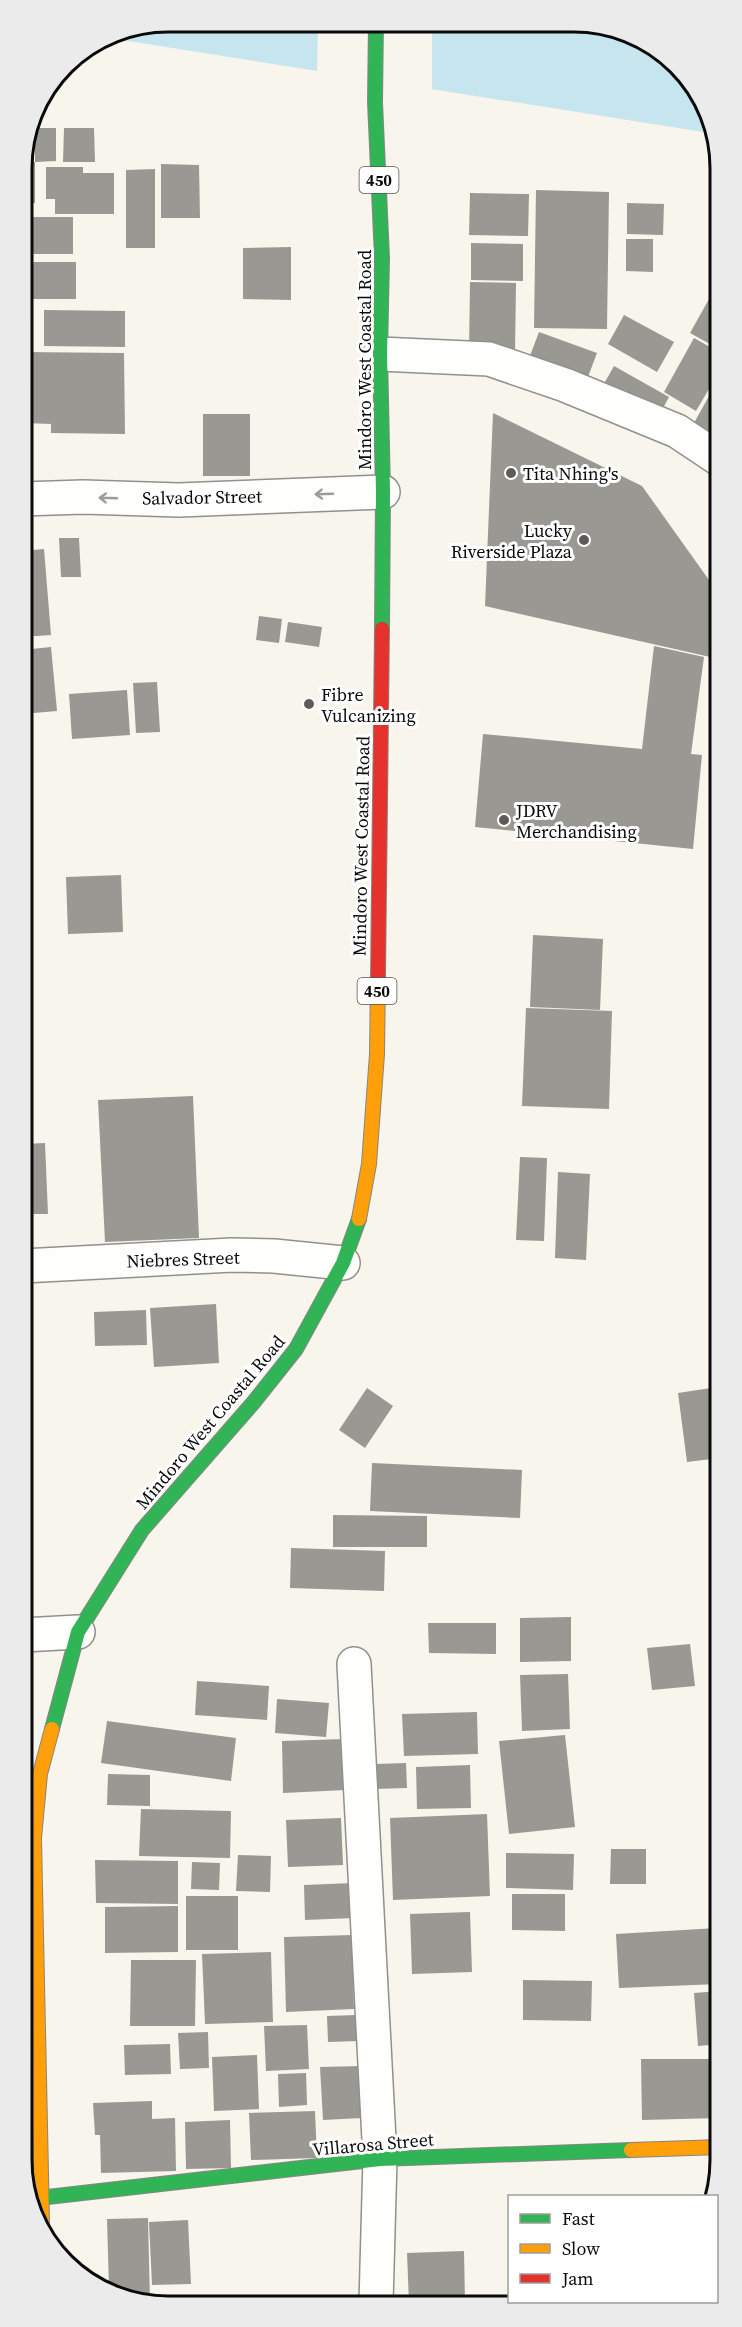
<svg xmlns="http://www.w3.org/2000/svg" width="742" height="2327" font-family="'Source Serif 4',serif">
<rect width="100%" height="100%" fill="#f8f5ed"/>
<!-- water -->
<path fill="#c7e5ef" d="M167,21L604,24L678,64L716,134L103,37L112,32Z"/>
<!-- pier -->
<path fill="#f8f5ed" d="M318,22L432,23V93L317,75Z"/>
<!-- building -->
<g fill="#9a9893">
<path d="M35,128H56V161L35,162Z"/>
<path d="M64,128H94L95,162H63Z"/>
<rect x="21" y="162" width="14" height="41"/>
<path d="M161,164L199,165L200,218H161Z"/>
<path d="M46,167H83V173H114V214H55V199H46Z"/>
<path d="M155,169V248H126V170Z"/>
<path d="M536,190L609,192L607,329L534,328Z"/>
<path d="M470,193L529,194L528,236L469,235Z"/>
<path d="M627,203L664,204L663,235L627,234Z"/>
<rect x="21" y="217" width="52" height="37"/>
<path d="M626,239H653V272L626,271Z"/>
<path d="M471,243L523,244V281L471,280Z"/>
<path d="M291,247V300L243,299V248Z"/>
<path d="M21,262H76V299H22Z"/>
<path d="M470,282L516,283L515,354L469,353Z"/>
<path d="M718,283V307L719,349L690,333Z"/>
<path d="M44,310L125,311V347L44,346Z"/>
<path d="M624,315L674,342L657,372L608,344Z"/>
<path d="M539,332L597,353L586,382L528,361Z"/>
<path d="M694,338L719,352V372L696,411L664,392Z"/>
<path d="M23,352L124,353L125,434L51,433V424L24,423Z"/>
<path d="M614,366L669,397L656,421L601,389Z"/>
<path d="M719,378V436L694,423Z"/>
<path d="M493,413L642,486L719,594V659L485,606Z"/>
<rect x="203" y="414" width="47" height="62"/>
<rect x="22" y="440" width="4" height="53"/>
<path d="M59,538H79L81,577H61Z"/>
<path d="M44,549L51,635L22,637V551Z"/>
<path d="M259,616L282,619L279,643L256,640Z"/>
<path d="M288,622L322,627L319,647L285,642Z"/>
<path d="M654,646L704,657L691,754L702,755L693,849L475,827L483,734L642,749Z"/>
<path d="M51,647L57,711L22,714V650Z"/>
<path d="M157,682L160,732L136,733L133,683Z"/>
<path d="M127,690L130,735L72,739L69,694Z"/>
<path d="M121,875L123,932L68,934L66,877Z"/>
<path d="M533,935L603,939L600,1010L530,1007Z"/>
<path d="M526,1008L612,1011L609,1109L522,1106Z"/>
<path d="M193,1096L199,1238L105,1242L98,1100Z"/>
<path d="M45,1143L48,1214H26L23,1144Z"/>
<path d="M520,1157L547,1158L544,1241L516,1240Z"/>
<path d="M558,1172L590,1174L586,1260L555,1258Z"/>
<path d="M216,1304L219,1363L154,1367L150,1308Z"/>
<path d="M146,1310L147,1345L95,1346L94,1312Z"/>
<path d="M367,1388L393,1406L365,1448L339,1430Z"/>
<path d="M711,1388L720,1458L687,1462L678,1393Z"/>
<path d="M372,1463L522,1470L520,1518L370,1511Z"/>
<path d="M333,1515L427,1516V1547H333Z"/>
<path d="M291,1548L385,1551L384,1591L290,1588Z"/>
<path d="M571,1617V1661L520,1662V1618Z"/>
<path d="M428,1623H496V1654L429,1653Z"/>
<path d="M690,1644L695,1686L652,1690L647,1648Z"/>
<path d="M568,1674L570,1729L522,1731L520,1675Z"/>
<path d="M197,1681L269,1686L267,1720L195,1715Z"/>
<path d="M277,1699L329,1703L326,1737L275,1733Z"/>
<path d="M477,1712L478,1754L404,1756L402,1714Z"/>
<path d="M107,1721L236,1738L231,1781L101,1763Z"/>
<path d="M565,1735L575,1827L509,1834L499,1741Z"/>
<path d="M344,1739L346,1790L283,1793L282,1741Z"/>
<path d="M720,1749V1799L715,1800L711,1750Z"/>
<path d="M406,1763L407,1788L375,1789L374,1764Z"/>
<path d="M470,1765L471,1808L417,1809L416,1767Z"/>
<path d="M108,1774L150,1775V1806L107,1805Z"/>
<path d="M141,1809L231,1811L230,1858L139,1856Z"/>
<path d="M487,1814L490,1896L393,1900L390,1818Z"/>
<path d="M341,1818L343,1865L288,1867L286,1820Z"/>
<path d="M611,1849H646V1884H610Z"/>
<path d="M506,1853L574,1854L573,1890L506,1888Z"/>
<path d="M238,1855L271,1856L270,1892L236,1891Z"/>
<path d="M95,1860L178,1861V1904L96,1903Z"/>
<path d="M192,1862L220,1863L219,1890L191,1889Z"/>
<path d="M353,1883L354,1918L305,1920L304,1885Z"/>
<path d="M512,1894H565V1931L512,1930Z"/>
<rect x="186" y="1896" width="52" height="54"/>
<path d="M178,1906V1952L105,1953V1907Z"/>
<path d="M470,1912L472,1972L412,1974L410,1914Z"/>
<path d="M717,1928L719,1984L619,1988L616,1934Z"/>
<path d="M352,1935L354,2009L286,2012L284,1937Z"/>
<path d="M271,1952L273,2022L205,2024L202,1954Z"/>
<path d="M131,1960H196L195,2026H130Z"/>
<path d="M523,1980L592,1981L591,2021L523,2020Z"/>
<path d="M720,1991L721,2044L698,2046L694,1993Z"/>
<path d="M357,2015L358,2041L328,2042L327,2016Z"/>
<path d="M307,2025L309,2069L266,2071L264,2026Z"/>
<path d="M208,2032L209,2068L180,2069L178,2033Z"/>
<path d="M170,2044L171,2074L125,2075L124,2045Z"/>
<path d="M257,2055L259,2109L214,2111L212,2057Z"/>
<path d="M641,2059H718L719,2118L642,2120Z"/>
<path d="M360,2066L362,2118L323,2120L320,2067Z"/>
<path d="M306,2073L307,2105L279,2107L278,2074Z"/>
<path d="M152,2101V2119L175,2118L176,2171L101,2173L100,2135H95L93,2103Z"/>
<path d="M315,2111L317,2158L251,2160L249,2113Z"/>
<path d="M230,2120L231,2168L186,2169L185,2122Z"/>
<path d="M148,2218L150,2303H138L109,2288L107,2219Z"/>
<path d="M188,2220L191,2284L152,2285L149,2222Z"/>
<path d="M464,2251L465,2302L409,2303L407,2253Z"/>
<path d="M180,2296V2303H153V2297Z"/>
</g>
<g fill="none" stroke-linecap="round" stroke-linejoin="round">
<!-- street casing -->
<g stroke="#91908c" stroke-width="36">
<g id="street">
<path d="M380,354L489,359L565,385L677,431L719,459"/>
<path d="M22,499L83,497L179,500L383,492"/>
<path d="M23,1266L232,1255L274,1256L343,1263"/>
<path d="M23,1635L78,1632"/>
<path d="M354,1664L380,2159L376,2303"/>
</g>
</g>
<!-- fast casing -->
<g stroke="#888683" stroke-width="16">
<g id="fast">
<path d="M376,22L375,102L382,258L380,354L383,492L382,629"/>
<path d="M52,1729L78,1632L142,1530L253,1403L296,1349L343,1263L359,1219"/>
<path d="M30,2199L380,2159L631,2150"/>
</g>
</g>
<!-- slow casing -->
<g stroke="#888683" stroke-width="16">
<g id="slow">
<path d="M359,1219L369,1164L377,1054L378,977"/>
<path d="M631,2150L721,2147"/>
<path d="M42,2222L34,1838L40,1774L52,1729"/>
</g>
</g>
<!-- jam casing -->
<g stroke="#888683" stroke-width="16">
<path id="jam" d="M378,977L382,629"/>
</g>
<!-- street -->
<use href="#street" stroke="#fefefc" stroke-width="33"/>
<!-- fast -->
<use href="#fast" stroke="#30b455" stroke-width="14"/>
<!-- slow -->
<use href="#slow" stroke="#ff9f0a" stroke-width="14"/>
<!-- jam -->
<use href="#jam" stroke="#e5322d" stroke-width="14"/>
</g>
<!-- one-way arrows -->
<defs><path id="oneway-shaft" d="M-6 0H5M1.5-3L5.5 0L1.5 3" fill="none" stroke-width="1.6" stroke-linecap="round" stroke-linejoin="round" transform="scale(1.5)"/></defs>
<g stroke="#9c9c9b">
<use href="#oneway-shaft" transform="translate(324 494) rotate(178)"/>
<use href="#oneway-shaft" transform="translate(108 498) rotate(-178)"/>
</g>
<!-- markers -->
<g fill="#5d5c59" stroke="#fff" stroke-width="2">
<circle cx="511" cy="473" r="6"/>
<circle cx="584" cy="540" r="6"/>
<circle cx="309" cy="704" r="6"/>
<circle cx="504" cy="820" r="6"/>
</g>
<g text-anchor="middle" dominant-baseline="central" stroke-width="6" stroke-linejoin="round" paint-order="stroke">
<!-- shield labels -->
<g fill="#fff" stroke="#545454" stroke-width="1.5">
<rect x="359.5" y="167" width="39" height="26" rx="4.5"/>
<rect x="357.5" y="978" width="39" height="26" rx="4.5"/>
</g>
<g font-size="16" font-weight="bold" fill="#0a0a0a">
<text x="379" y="180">450</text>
<text x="377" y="991">450</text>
</g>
<!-- street labels -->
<g font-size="18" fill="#0a0a0a" stroke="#fff">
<text transform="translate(364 360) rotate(-90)">Mindoro West Coastal Road</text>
<text transform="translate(202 497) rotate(-1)">Salvador Street</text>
<text transform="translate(361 846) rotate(-89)">Mindoro West Coastal Road</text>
<text transform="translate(183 1259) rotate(-2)">Niebres Street</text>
<text transform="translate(210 1422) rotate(-50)">Mindoro West Coastal Road</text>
<text transform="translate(373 2144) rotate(-5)">Villarosa Street</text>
</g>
<!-- poi labels -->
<g font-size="18" fill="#0a0a0a" stroke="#fff" text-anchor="start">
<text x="523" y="473">Tita Nhing's</text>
<text x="572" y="530" text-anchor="end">Lucky<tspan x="572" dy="21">Riverside Plaza</tspan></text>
<text x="321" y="694">Fibre<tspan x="321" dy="21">Vulcanizing</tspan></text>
<text x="516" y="810">JDRV<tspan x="516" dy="21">Merchandising</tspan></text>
</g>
</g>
<!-- crop -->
<path d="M0 0H742V2327H0ZM168 32H574A136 136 0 0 1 710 168V2160A136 136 0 0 1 574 2296H168A136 136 0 0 1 32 2160V168A136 136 0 0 1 168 32Z" fill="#ebebeb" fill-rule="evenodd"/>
<path fill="none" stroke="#0a0a0a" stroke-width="3" d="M168 32H574A136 136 0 0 1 710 168V2160A136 136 0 0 1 574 2296H168A136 136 0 0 1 32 2160V168A136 136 0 0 1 168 32Z"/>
<!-- legend -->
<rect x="508" y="2195" width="210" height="108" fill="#ffffff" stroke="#9d9d9d" stroke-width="1.5"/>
<rect x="520" y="2214" width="30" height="9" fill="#30b455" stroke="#9d9d9d" stroke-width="1.5"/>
<text x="562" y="2225" font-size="18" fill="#0a0a0a">Fast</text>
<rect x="520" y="2244" width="30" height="9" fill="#ff9f0a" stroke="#9d9d9d" stroke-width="1.5"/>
<text x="562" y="2255" font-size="18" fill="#0a0a0a">Slow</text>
<rect x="520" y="2274" width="30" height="9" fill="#e5322d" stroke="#9d9d9d" stroke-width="1.5"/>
<text x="562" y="2285" font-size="18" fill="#0a0a0a">Jam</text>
</svg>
